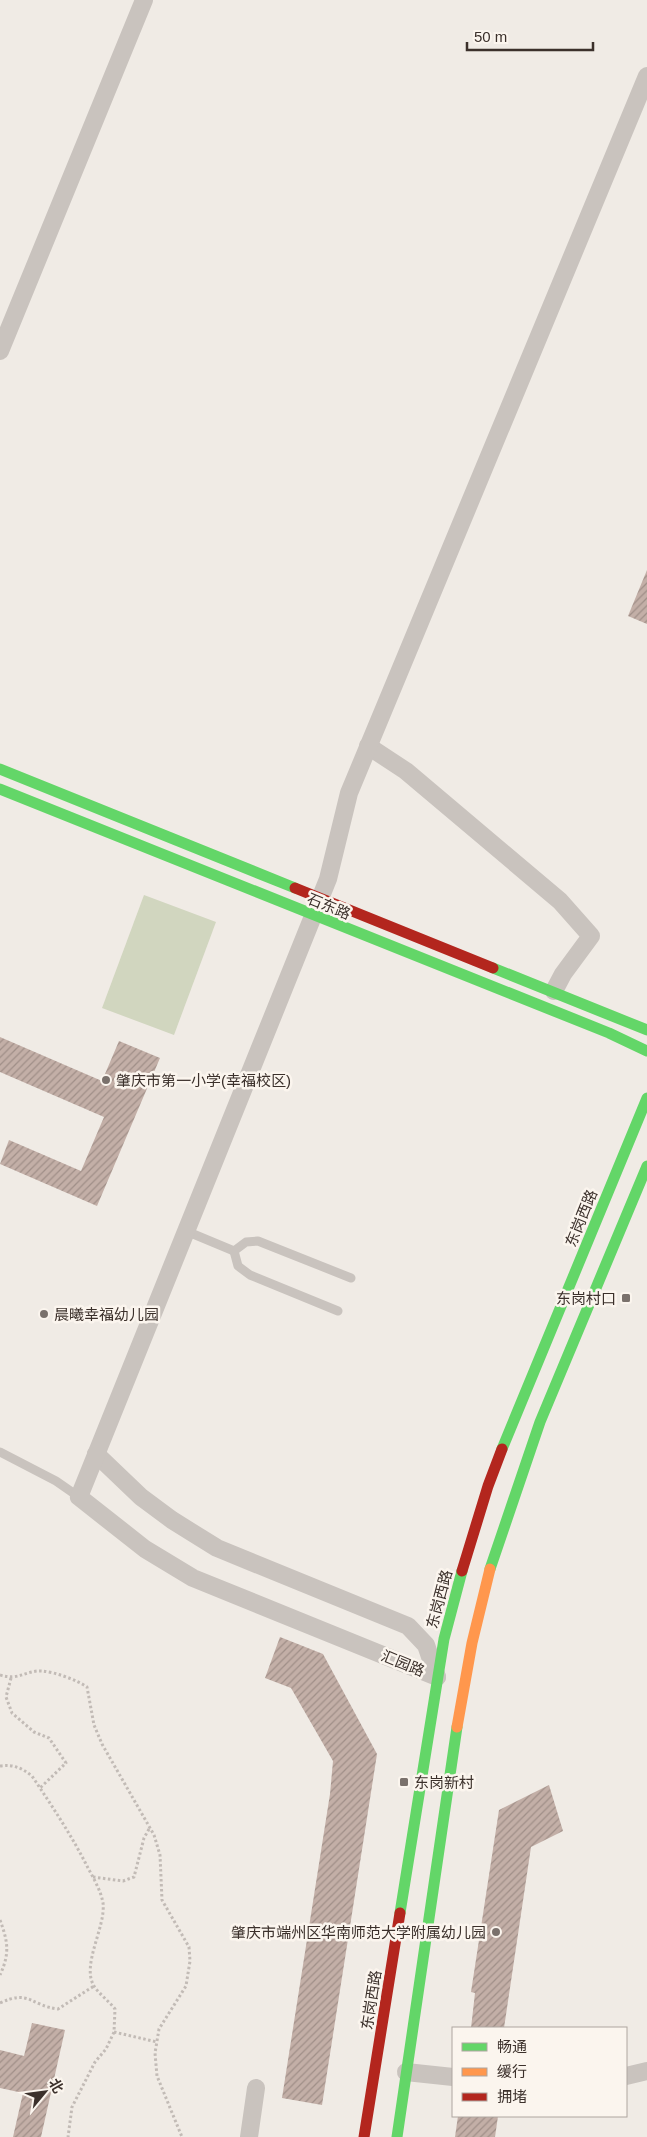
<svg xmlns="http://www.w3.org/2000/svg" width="647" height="2137" font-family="Helvetica,'Noto Sans SC',sans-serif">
<defs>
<pattern id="building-hatch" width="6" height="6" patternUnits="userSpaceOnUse" patternTransform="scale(1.25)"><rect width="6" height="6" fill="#c3afa7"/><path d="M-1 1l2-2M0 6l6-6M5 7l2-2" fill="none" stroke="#a08f88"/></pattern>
</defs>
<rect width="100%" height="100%" fill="#f0ebe5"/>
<!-- park -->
<path fill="#d1d6bf" d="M144,895L216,922L174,1035L102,1008Z"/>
<!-- building -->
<g fill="url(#building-hatch)">
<path d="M647,570V624L628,616Z"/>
<path d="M0,1037L102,1081L119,1041L160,1058L97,1206L0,1164L9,1140L81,1171L104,1117L0,1072Z"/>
<path d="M280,1637L323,1654L377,1754L322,2105L282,2098L330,1794L333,1761L291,1688L265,1678Z"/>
<path d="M549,1785L563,1831L531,1847L504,2028H471L475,1993L471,1992L499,1810Z"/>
<path d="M32,2023L65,2030L41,2137H13L23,2093L0,2088V2050L24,2056Z"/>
<path d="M458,2116H498L495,2137H455Z"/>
</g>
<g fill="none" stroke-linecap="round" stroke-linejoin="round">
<!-- path -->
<g stroke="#c2bbb6" stroke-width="3" stroke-dasharray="2.5 2.5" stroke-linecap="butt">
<path d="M0,1675C19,1681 26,1670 42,1671C55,1672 77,1680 87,1687L94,1725L102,1744L154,1835L160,1855L162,1900L189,1947L190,1961L186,1986L159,2029L155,2053L157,2076L182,2137"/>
<path d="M11,1678L6,1697L12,1713L34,1732L49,1738L66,1763L40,1788"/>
<path d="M0,1766C13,1764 22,1768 32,1776C52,1806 72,1836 88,1868C94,1879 101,1891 103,1903C106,1927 81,1965 94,1986C99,1994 109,2001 115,2009L114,2032L106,2049L95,2062L72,2107L68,2137"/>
<path d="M93,1877L123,1881L134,1877L144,1838L149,1829"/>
<path d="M0,1920C8,1942 10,1953 0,1975"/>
<path d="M0,2003C30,1989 31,2006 58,2009L94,1986"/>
<path d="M114,2032L157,2042"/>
</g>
<!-- lane -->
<g stroke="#c9c3be" stroke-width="9">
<path d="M186,1231L234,1251"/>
<path d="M338,1311L250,1275L238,1266L234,1251L246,1242L258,1241L351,1278"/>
<path d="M0,1452L56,1481L79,1497"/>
</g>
<!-- street -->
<g stroke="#c9c3be" stroke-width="18">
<path d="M0,351L144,0"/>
<path d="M368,746L406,771L560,901L591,936L563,974L554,991"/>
<path d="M96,1454L141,1497L172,1520L217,1548L408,1626L426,1645L437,1677"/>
<path d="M437,1677L193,1578L145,1549L79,1497L328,879L349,793L647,76"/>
<path d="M406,2072L453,2077"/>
<path d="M626,2076L647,2071"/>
<path d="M249,2137L256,2088"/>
</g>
<!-- fast -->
<g stroke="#63d668" stroke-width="11">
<path d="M0,769L295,888"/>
<path d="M0,789L609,1033L647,1051"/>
<path d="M493,968L647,1030"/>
<path d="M502,1449L647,1098"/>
<path d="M490,1569L540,1422L647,1166"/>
<path d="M400,1913L444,1639L462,1571"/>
<path d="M397,2137L457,1727"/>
</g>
<!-- slow -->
<path stroke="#ff974d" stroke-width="11" d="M457,1727L472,1643L490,1569"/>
<!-- jam -->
<g stroke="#b3261e" stroke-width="11">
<path d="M295,888L493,968"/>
<path d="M462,1571L488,1486L502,1449"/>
<path d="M364,2137L400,1913"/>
</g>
</g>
<!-- markers -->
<g fill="#7a716c" stroke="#fbf5ee" stroke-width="2">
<circle cx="106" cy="1080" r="5"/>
<rect x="621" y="1293" width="10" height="10" rx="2.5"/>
<circle cx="44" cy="1314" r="5"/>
<rect x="399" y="1777" width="10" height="10" rx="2.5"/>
<circle cx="496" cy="1932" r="5"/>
</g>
<g text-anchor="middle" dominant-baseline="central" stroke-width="5" stroke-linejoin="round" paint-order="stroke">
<!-- street labels -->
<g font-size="15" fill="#3b302b" stroke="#fbf5ee">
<text transform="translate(329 906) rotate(22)">石东路</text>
<text transform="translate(581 1218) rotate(-68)">东岗西路</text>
<text transform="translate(439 1599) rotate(-75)">东岗西路</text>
<text transform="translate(403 1663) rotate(22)">汇园路</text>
<text transform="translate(371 2000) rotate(-81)">东岗西路</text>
</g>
<!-- poi labels -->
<g font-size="15" fill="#3b302b" stroke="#fbf5ee" text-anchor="start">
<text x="116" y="1080">肇庆市第一小学(幸福校区)</text>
<text x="616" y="1298" text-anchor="end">东岗村口</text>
<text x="54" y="1314">晨曦幸福幼儿园</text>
<text x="414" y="1782">东岗新村</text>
<text x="486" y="1932" text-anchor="end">肇庆市端州区华南师范大学附属幼儿园</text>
</g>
</g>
<!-- legend -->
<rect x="452" y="2027" width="175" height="90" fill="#fbf5ee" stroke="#aea6a0"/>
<rect x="462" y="2043" width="25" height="8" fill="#63d668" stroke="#aea6a0"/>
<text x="497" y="2052" font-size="15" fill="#3b302b">畅通</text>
<rect x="462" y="2068" width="25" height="8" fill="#ff974d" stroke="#aea6a0"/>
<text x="497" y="2077" font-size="15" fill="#3b302b">缓行</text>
<rect x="462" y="2093" width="25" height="8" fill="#b3261e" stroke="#aea6a0"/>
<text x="497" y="2102" font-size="15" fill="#3b302b">拥堵</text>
<!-- north arrow -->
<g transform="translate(45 2092) rotate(61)" stroke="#fbf5ee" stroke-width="4" paint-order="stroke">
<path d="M0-4L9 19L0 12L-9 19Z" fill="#3b302b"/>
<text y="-8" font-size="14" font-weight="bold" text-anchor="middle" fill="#3b302b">北</text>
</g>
<!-- scale -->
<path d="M467 42v8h126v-8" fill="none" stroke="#3b302b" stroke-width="2.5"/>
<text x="474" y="42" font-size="15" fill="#3b302b" stroke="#fbf5ee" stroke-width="4" paint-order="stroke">50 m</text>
</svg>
